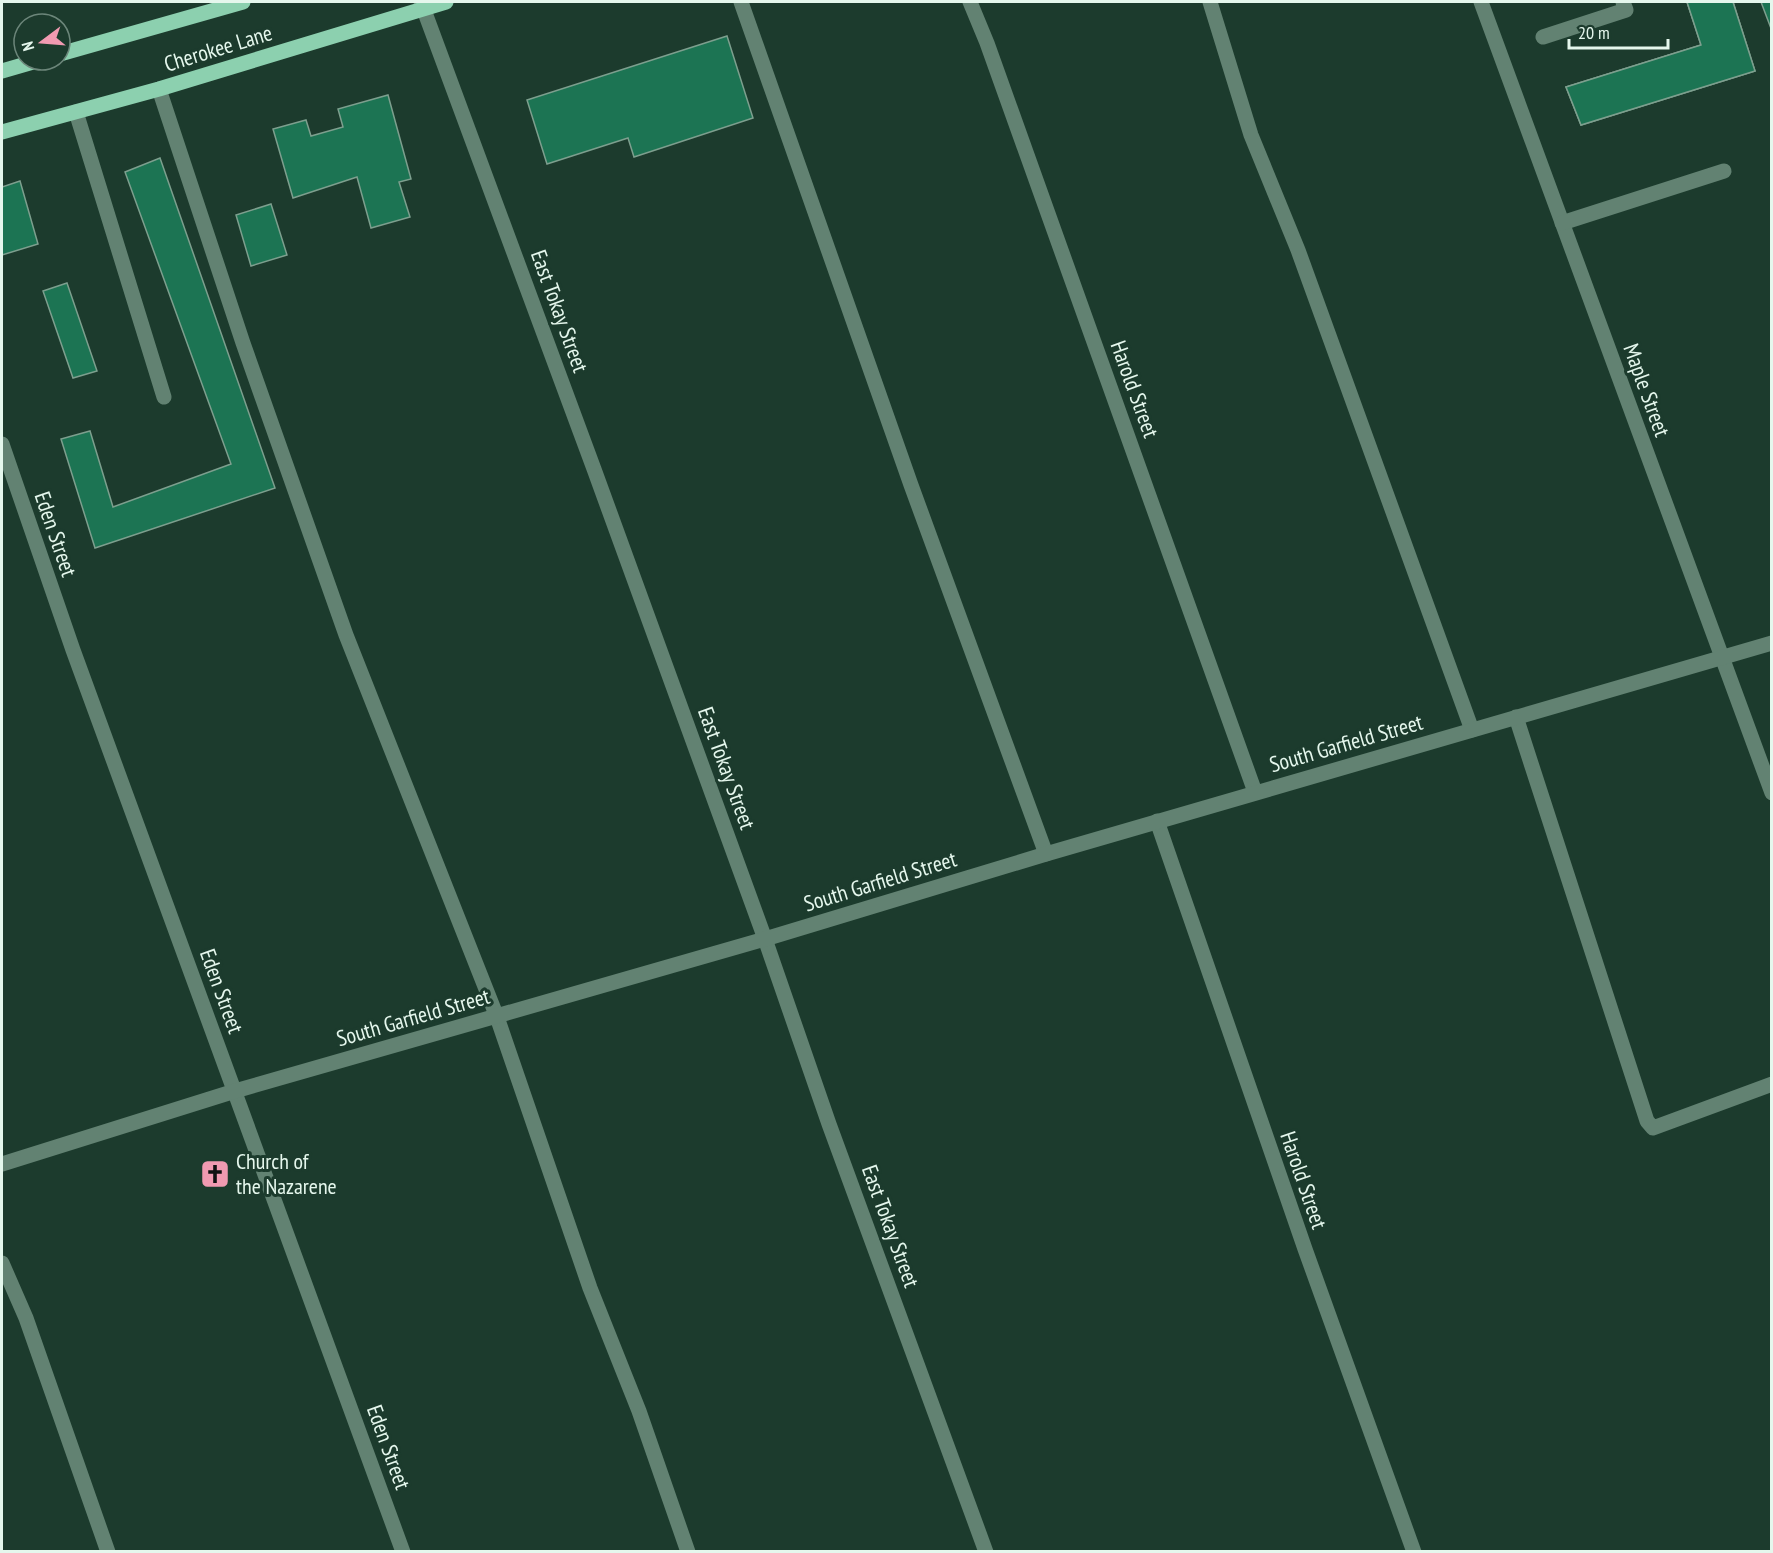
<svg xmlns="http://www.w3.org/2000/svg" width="1773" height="1553" font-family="'PT Sans Narrow',sans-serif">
<rect width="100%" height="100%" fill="#1c3b2d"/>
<!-- building -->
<g fill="#1c7453" stroke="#7d9f8e" stroke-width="1.5">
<path d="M1687,2H1733L1755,71L1581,125L1566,87L1701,45Z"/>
<path d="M1687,2H1733L1755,71L1581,125L1566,87L1701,45Z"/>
<path d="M1761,2H1772V31Z"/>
<path d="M727,36L753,118L634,157L628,138L547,164L527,100Z"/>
<path d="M388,95L411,179L399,182L410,217L371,228L357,177L293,198L273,129L306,120L311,136L343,127L338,109Z"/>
<path d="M160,158L275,488L95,548L61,439L90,431L113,507L231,464L125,172Z"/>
<path d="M20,181L38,244L2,255V187Z"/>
<path d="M271,204L287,255L251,266L236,215Z"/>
<path d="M67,283L97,371L73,378L43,291Z"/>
</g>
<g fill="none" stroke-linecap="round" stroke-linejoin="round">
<!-- minor -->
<g stroke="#628272" stroke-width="15">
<path d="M421,2L594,469L765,939L829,1124L986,1552"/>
<path d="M741,2L911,485L1046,854"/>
<path d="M970,2L987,43L1255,792"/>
<path d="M1210,2L1251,135L1298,250L1472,730"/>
<path d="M1481,2L1772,793"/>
<path d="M1543,37L1626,10L1623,2"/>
<path d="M159,89L243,343L346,635L497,1017L590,1288L639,1411L688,1552"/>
<path d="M76,112L164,397"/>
<path d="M1562,223L1724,171"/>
<path d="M2,444L73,650L403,1552"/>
<path d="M1516,717L1647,1121L1653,1128L1772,1084"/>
<path d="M1157,821L1305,1249L1414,1552"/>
<path d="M2,1164L235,1091L765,939L1046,854L1772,643"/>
<path d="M2,1263L26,1318L108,1552"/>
</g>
<!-- major -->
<g stroke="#8cd0af" stroke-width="15">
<path d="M60,54L243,2"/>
<path d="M2,71L40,60"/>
<path d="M2,132L159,89L446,2"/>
</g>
</g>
<!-- icons -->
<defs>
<g id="church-square" transform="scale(1.5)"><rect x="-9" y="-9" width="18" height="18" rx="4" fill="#f19ab1" stroke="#1c3b2d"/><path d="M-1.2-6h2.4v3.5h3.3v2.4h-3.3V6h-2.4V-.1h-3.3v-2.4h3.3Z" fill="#111"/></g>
</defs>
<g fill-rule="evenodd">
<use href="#church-square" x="215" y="1174"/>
</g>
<g text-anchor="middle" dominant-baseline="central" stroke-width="6" stroke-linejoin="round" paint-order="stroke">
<!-- street labels -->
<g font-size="22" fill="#e5f7ed" stroke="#1c3b2d">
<text transform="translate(218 48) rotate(-17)">Cherokee Lane</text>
<text transform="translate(560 311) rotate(70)">East Tokay Street</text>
<text transform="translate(1135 389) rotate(70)">Harold Street</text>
<text transform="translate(1647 390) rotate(70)">Maple Street</text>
<text transform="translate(56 534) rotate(71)">Eden Street</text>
<text transform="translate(1346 743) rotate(-16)">South Garfield Street</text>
<text transform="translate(727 768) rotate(70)">East Tokay Street</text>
<text transform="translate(880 881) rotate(-17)">South Garfield Street</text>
<text transform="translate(222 991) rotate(70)">Eden Street</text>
<text transform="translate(413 1017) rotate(-16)">South Garfield Street</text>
<text transform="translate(1304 1180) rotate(71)">Harold Street</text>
<text transform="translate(891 1226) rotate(70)">East Tokay Street</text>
<text transform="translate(389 1447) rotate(70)">Eden Street</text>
</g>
<!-- poi labels -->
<g font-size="22" fill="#e5f7ed" stroke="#1c3b2d" text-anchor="start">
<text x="236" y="1161">Church of<tspan x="236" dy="25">the Nazarene</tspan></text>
</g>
</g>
<!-- border -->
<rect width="1773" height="1553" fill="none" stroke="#e5f7ed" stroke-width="6"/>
<!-- north arrow -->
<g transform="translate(42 42) rotate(254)"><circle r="28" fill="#1c3b2d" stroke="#6c867a" stroke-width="1.5"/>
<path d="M0-4.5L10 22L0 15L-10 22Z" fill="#f19ab1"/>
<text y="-9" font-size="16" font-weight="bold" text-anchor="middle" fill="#e5f7ed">N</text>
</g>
<!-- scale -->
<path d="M1569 39v9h99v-9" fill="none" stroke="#e5f7ed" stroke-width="3"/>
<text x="1578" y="39" font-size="18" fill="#e5f7ed" stroke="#1c3b2d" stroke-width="4.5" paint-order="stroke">20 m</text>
</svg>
